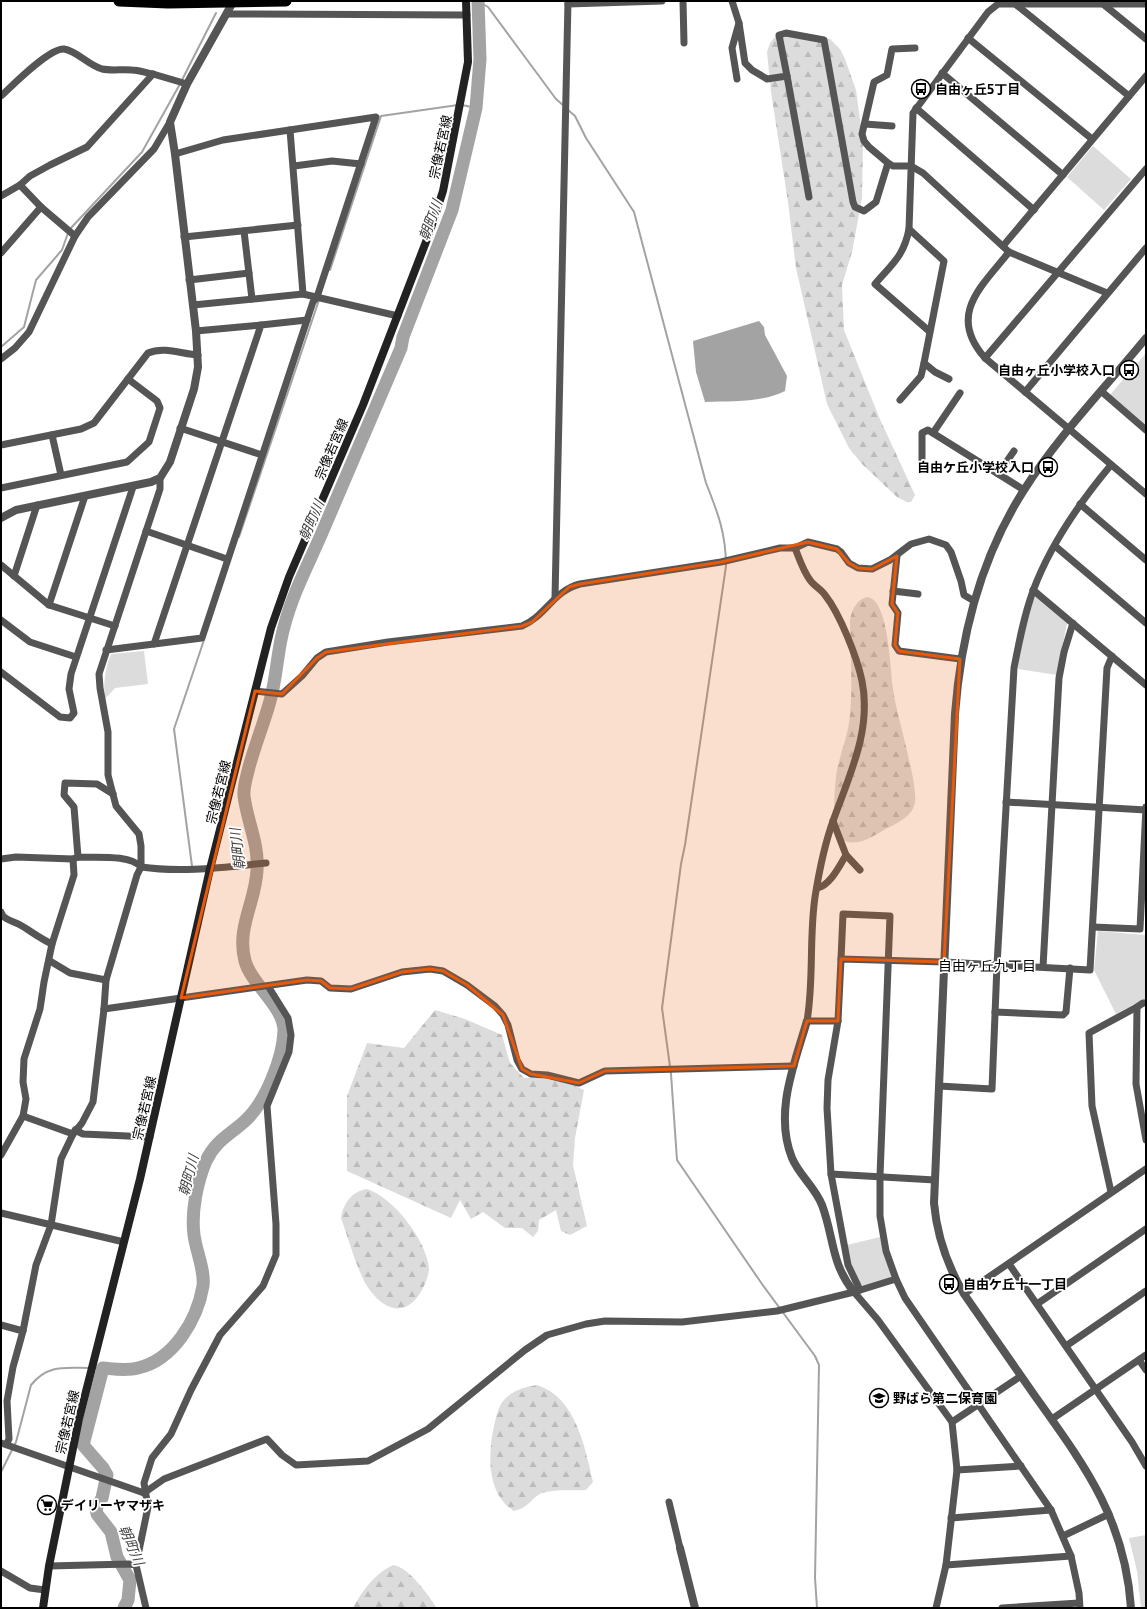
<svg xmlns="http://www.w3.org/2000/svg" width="1147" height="1609" font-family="'Exo 2','Noto Sans JP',sans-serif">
<defs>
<pattern id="forest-firs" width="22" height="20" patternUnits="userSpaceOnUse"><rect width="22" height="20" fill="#dcdcdc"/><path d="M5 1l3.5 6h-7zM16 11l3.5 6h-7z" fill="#bbb"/></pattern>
</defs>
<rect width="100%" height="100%" fill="#fff"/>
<!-- forest -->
<g fill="url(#forest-firs)">
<path d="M779,32L803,33L830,39L840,49L845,59L856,90L863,142L862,198L852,252L842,285L844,330L879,417L915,495L911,502H907L897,497L862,464L849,448L827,404L796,268L788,202L771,92L767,52L770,43Z"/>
<path d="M867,597C889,599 890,669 893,688C895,712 921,790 914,806C910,818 895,824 884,830C873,836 861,845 848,842C843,841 838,837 836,833C832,825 835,780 837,770C841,751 849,733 850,714C853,683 850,651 850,620C852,610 856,600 867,597Z"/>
<path d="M435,1010L465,1019L502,1035L510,1063L524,1078L554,1076L584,1090L575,1138L573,1165L587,1226L570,1235L561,1231L556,1210L539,1220L538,1231L533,1237L522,1228H505L483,1212L471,1219L460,1200L451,1218L347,1171V1096L367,1043L404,1048Z"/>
<path d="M367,1189C394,1198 426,1240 429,1268C429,1275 426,1282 423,1288C408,1317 386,1313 369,1289C358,1274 348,1237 341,1218C343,1204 352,1191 367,1189Z"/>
<path d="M537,1385C576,1397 585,1448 593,1482L586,1490C571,1491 556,1489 542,1493C532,1497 529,1508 514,1511C486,1493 488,1454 494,1426C496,1418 498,1406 504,1400C513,1390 525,1387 537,1385Z"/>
<path d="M393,1565C409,1567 428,1595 437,1608H353C362,1591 375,1573 393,1565Z"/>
</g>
<!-- park -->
<g fill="#dcdcdc">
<path d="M1093,146L1131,179L1104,210L1067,177Z"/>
<path d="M1146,353V427L1109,396Z"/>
<path d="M1037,597L1067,623L1057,675L1018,669L1020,650L1034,598Z"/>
<path d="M144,651L148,684L115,688L105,699C103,682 105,670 111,654Z"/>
<path d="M1098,931L1146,935V1001L1142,1000L1116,1014L1094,970Z"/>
<path d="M880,1237L891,1275L890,1279L863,1286C851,1279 849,1257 847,1245Z"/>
<path d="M1146,1535V1608H1141L1137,1571L1129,1538Z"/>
</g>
<!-- water -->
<path fill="#a3a3a3" d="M759,321L764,327L765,335L787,376L785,391C761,403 732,401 705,402L696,372L693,341Z"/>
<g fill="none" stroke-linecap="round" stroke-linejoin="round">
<!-- stream -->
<g stroke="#a3a3a3" stroke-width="2">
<path d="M479,2L488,7L556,99L564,106"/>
<path d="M182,80L216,13"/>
<path d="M462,105L476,108"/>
<path d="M567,109L575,116L586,138L634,212L706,483C718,513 726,534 726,566L685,845L681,864L662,1008L671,1074L677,1160L762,1284L815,1356L819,1365L815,1578L817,1608"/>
<path d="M70,229L142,152L180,84"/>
<path d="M330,270L381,116L458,105"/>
<path d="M1,347L24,327L36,280L62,250L68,233"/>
<path d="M239,537L319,300"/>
<path d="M192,866L174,729L204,640"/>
<path d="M94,1368H103"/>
<path d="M1,1472L16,1442L31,1385C48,1364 65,1368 89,1368"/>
</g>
<!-- river -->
<path stroke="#a3a3a3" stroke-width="13" d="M124,1608L128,1600L130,1580L117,1557L111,1532L97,1514L96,1508L102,1498L107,1475L103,1468L83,1445L103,1368C115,1369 126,1371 138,1368C173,1360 197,1321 203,1286C205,1270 196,1251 194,1235C191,1212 197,1182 206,1161C216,1140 230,1135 246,1120C266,1101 283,1058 284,1031C284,1006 251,984 245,961C236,928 256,901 257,870C259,844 247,821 244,796C243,787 247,776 249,767C255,745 264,723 270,701C277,677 277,651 284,627C292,595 308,565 321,535C348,473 374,410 401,348L403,337L452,210L476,108L480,59L478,1"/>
<!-- minor -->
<g stroke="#555" stroke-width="7">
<path d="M683,1L684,43"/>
<path d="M732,1L739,23L732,48L737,79"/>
<path d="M1014,3L1129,96"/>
<path d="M568,4L662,1"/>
<path d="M1103,4L1146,39"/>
<path d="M227,14L467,15"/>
<path d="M739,23L745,63L752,70L767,79L787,76L779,35L786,33L824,40L853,202L855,207L864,211L876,202L888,163"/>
<path d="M968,38L1092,139"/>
<path d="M915,48L892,49L887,75L874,82L862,134L864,141L869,147L888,163L893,166H911L923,173L1009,252L1107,293"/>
<path d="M942,73L1063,175"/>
<path d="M787,76L809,197"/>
<path d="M1,96C13,85 49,48 64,49C77,51 88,65 102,69C112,71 122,69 132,70C139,70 146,73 153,74"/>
<path d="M916,108L1034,210"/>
<path d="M865,124L892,126"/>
<path d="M290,130L303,294"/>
<path d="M294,166L332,161L361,164"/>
<path d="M20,185L41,207L75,236"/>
<path d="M1,196L20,185L30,176L50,165L87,147L153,74L187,84"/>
<path d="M909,229C904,256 892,264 875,284L929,331"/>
<path d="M244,231L252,299"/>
<path d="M184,237L298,225"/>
<path d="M1003,246L1146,76"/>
<path d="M1009,252C981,287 947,315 985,358L1146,494"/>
<path d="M1,253L41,207"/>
<path d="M189,280L249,273"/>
<path d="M193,305L303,294L398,316"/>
<path d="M196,331L261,325"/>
<path d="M985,358L1146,169"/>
<path d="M1,359L15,348L29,332L75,236L88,217L154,149L170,122"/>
<path d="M949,379L935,372L924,363L944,261L909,229L913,113L988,12L998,4H1146"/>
<path d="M1101,391L1146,430"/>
<path d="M1025,392L1146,248"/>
<path d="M900,400L921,376L924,363"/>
<path d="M180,428L262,455"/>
<path d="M933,433L960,393"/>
<path d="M52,435L61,475"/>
<path d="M1,445L81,429L94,423L148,353C164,346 182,354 198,355"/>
<path d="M922,468V433L928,430L1024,490"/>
<path d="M998,474L1014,451"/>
<path d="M1,488L127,462L149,442L160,408L157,401L128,379"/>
<path d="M1080,504L1146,560"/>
<path d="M146,531L227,559"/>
<path d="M1055,546L1146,623"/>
<path d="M795,548C799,558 803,571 810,580C814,586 821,589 825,595C840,614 857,657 862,681C872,730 849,776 833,821C824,846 819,872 815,897C809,938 814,980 807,1021H838"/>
<path d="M897,556L892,604L898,613L895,645L899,651L960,659"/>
<path d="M1,565L49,605L115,626"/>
<path d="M14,576L37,505"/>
<path d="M1033,590L1146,685"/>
<path d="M893,591L918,594"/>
<path d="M555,598L568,1"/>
<path d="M49,605L85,496"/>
<path d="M1,620L30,642L76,657"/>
<path d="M154,644L261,325L307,320"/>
<path d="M106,650L202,638L307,320L313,302L317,297L376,117L223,140L175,154"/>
<path d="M1,672L60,717L70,718L74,713L69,689L71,674L133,487"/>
<path d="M255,691L282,694L302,676L317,658L326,652L388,642L522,626C546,616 553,591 580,584L721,562L780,548H795L808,542L837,549L841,552L849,563L858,568L872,569L890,560L911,544L929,539L946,545L951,552L961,581L964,595L974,601"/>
<path d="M1006,802L1146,810"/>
<path d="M833,821L846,855L860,870"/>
<path d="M78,857L74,807L64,795L65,783L97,784L113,794"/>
<path d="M1,859L16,857L73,859L78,857C95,858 130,854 141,867C182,873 225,867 266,863"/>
<path d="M817,888C830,886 840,865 846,855"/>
<path d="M1,912C4,921 15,921 22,926C32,932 41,939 52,944"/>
<path d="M1093,927L1140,929L1146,807"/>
<path d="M841,959L843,914L890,916L880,1176V1216L886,1251L896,1279L905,1298L1051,1510L1071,1556L1079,1593L1080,1608"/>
<path d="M50,961L70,973L106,980"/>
<path d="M1043,967L1059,678L1064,652L1073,623"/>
<path d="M1146,1003H1143L1137,1007L1136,1084L1146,1140"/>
<path d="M104,1009L307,980L321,981L330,988L351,989L402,972L430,969L443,971L467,985L495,1006L503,1015L508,1025L517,1060L522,1069L531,1074L547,1075L579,1083L605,1071L794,1066"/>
<path d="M995,1012L1063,1015L1066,1012L1070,968"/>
<path d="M939,1086L992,1089L997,965L1014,668C1019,642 1024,616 1033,591C1050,545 1080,502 1111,465"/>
<path d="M23,1116L73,1134"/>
<path d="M75,1130L83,1134L150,1137"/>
<path d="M1,1155L23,1116L26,1099L23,1082L24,1059L40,1009L44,982L52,944L74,875L73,859"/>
<path d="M831,1174L935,1180"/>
<path d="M1111,1192L1092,1106L1089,1033L1137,1007"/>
<path d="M1,1213L124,1242"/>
<path d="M1009,1264L1132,1442L1146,1466"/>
<path d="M860,1290L848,1265L842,1233L831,1174L827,1108L828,1080L838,1021L841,959L944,962L1090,970L1107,668L1112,656"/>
<path d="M854,1292L878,1320L952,1422L957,1470L946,1565L936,1608"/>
<path d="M964,1294L1146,1169"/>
<path d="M1037,1304L1146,1229"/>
<path d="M1,1325L23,1331"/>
<path d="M1066,1346L1146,1291"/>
<path d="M1139,1360L1146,1370"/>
<path d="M1052,1419L1146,1355"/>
<path d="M952,1422L1021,1376"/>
<path d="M1,1443L144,1493"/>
<path d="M7,1443L9,1439L7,1401L13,1367L23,1331L36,1265L51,1225L61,1159L73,1134L82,1123L93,1102L104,1009L106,980L137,875L141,867V846L139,834L116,806L108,775V732L100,688L99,674L160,489V478"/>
<path d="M957,1470L1021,1466"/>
<path d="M144,1493L164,1479L267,1439L282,1455L296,1465L368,1461L428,1429L525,1350L547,1335L586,1324L605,1321L682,1322L777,1311L854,1292L896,1279"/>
<path d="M669,1502L680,1548"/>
<path d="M951,1518L1051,1510"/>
<path d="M1063,1536L1109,1514"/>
<path d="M946,1565L1071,1556"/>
<path d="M49,1566L129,1564L136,1565"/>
<path d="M1,1571L30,1588L45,1590"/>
<path d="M146,1608L136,1565L148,1507L144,1483L152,1458L171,1434L191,1390L220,1335L263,1286L276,1255V1224L267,1106L289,1052L291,1035L288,1018L268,986"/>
<path d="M1002,1608L1079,1603"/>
</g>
<!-- tertiary -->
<g stroke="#555" stroke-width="8">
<path d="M1,518L16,510L151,482L160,478L170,462L194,389L198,367L196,331L175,154L170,122L187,84L233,2"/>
<path d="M807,1021C794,1065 774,1113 792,1158C799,1175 815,1187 822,1205C834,1237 831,1264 854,1292"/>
<path d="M680,1548L695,1608"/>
<path d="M1131,1608C1125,1519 1085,1466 1035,1396C1011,1362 988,1328 964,1294C947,1265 937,1237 934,1203L955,714C961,634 981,557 1024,490C1059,435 1105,388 1146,338"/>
</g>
<!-- secondary -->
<path stroke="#222" stroke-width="8" d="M43,1608L49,1566L79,1419L140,1179L210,869L271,628L289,577L363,405L429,234L443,191L468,62L466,1"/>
<!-- trunk -->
<path stroke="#000" stroke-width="11" d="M119,1L168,3L286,1"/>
</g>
<!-- marked area -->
<path fill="#e8590c" fill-opacity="0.2" stroke="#e8590c" stroke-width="3" stroke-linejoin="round" d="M808,542L837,549L849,563L858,568L872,569L897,556L892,604L898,613L895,645L899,651L960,659L944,962L841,959L838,1021H807L794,1066L605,1071L579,1083L531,1074L522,1069L503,1015L467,985L443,971L430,969L402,972L351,989L330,988L321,981L307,980L181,998L255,691L282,694L317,658L326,652L522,626L532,622L569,587L580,584L721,562Z"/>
<!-- icons -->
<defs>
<g id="bus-ring" transform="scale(1)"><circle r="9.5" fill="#fff" stroke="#000" stroke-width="1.5"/><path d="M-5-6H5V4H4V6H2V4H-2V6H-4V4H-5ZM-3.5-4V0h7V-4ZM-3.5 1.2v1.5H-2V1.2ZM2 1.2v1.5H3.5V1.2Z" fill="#000"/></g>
<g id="school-ring" transform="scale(1)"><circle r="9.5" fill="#fff" stroke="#000" stroke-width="1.5"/><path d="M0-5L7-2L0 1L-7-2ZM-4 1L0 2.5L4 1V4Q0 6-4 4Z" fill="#000"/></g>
<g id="supermarket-ring" transform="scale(1)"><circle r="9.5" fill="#fff" stroke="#000" stroke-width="1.5"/><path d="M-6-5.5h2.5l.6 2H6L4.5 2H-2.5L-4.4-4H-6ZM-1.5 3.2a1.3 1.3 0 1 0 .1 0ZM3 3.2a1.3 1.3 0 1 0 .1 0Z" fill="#000"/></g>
</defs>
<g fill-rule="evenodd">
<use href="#bus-ring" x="921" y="89"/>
<use href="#bus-ring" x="1129" y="370"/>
<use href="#bus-ring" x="1048" y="467"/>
<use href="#bus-ring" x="949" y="1284"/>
<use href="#school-ring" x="879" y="1398"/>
<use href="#supermarket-ring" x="47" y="1505"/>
</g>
<g text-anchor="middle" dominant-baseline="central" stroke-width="3.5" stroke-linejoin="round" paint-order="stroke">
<!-- poi labels -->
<g font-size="13" font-weight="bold" fill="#000" stroke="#fff" text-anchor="start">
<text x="935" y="89">自由ヶ丘5丁目</text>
<text x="1115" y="370" text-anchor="end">自由ヶ丘小学校入口</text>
<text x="1034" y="467" text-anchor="end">自由ケ丘小学校入口</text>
<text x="963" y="1284">自由ケ丘十一丁目</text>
<text x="893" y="1398">野ばら第二保育園</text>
<text x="61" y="1505">デイリーヤマザキ</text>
</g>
<!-- street labels -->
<g font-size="13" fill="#000" stroke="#fff">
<text transform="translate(440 147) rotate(-78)">宗像若宮線</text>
<text transform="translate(331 449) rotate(-67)">宗像若宮線</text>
<text transform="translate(218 792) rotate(-76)">宗像若宮線</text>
<text transform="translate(144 1108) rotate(-77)">宗像若宮線</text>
<text transform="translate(67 1422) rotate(-77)">宗像若宮線</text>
</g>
<!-- water labels -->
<g font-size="14" font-style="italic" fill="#444" stroke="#fff">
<text transform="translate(430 220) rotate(-70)">朝町川</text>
<text transform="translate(311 520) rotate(-67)">朝町川</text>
<text transform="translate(237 849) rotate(-97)">朝町川</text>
<text transform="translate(188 1175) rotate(-75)">朝町川</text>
<text transform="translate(132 1545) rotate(67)">朝町川</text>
</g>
<!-- neighbourhood labels -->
<g font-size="14" fill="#000" stroke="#fff">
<text x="987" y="965">自由ヶ丘九丁目</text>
</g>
</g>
<!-- border -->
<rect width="1147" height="1609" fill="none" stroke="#000000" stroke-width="4"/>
</svg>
